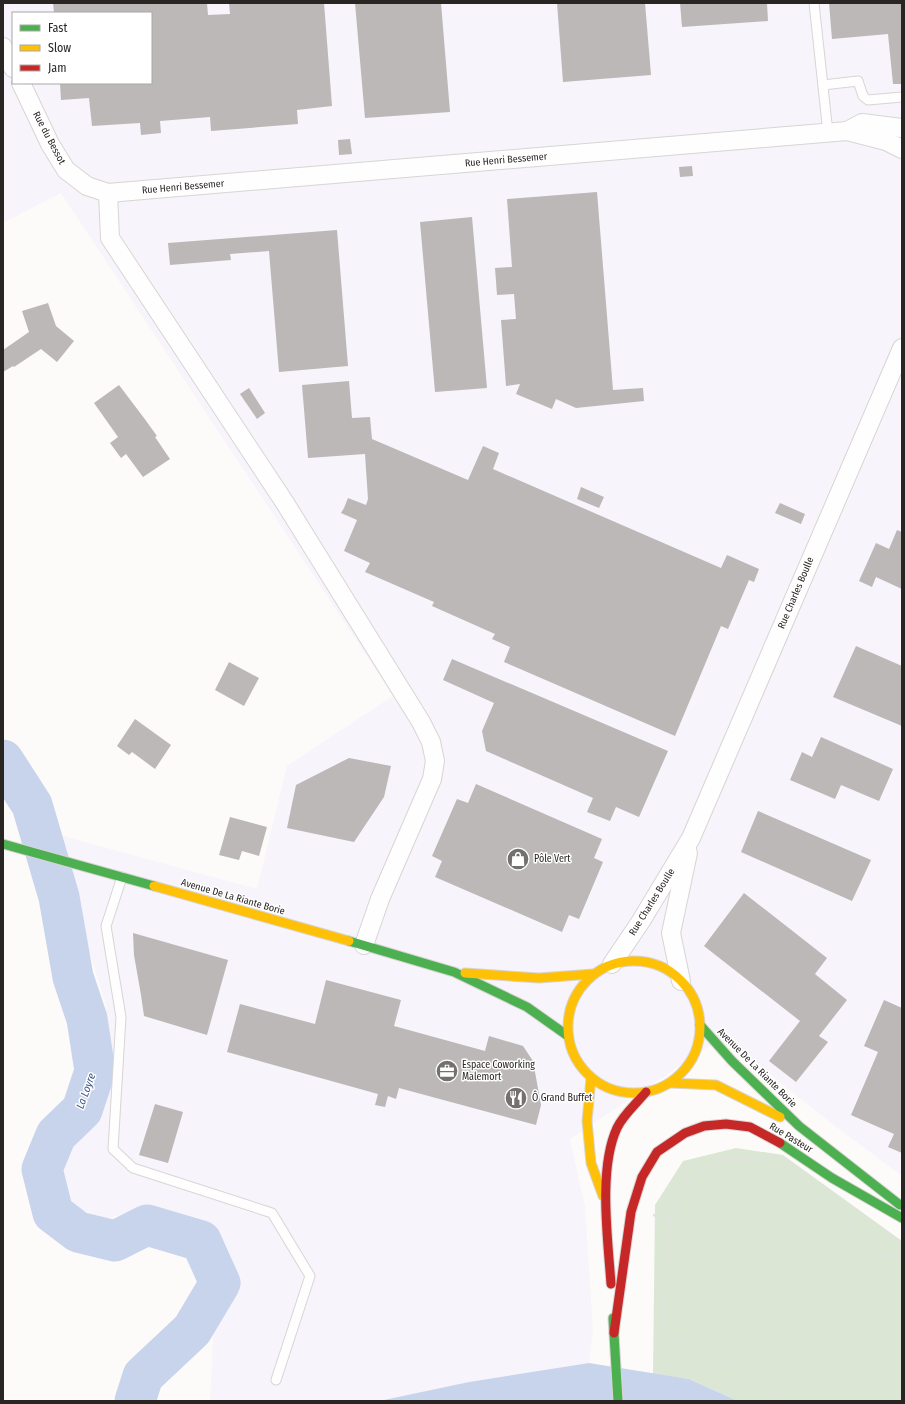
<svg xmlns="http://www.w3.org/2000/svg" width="905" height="1404" font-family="'Fira Sans Condensed',sans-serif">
<rect width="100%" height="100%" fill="#fdfbf9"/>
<!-- industrial -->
<path fill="#f7f4fb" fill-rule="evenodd" d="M3,3H902V1176L831,1123L723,1037L570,1139L585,1207L593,1330L589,1363L469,1382L379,1401H210L214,1321L229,1277L197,1220L147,1206L104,1220L72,1205L59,1162L81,1136L103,1091L106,1005L52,833L257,889L287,766L393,696L61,193L3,223ZM13,13H151V83H13Z"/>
<!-- green -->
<path fill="#dbe7d4" d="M736,1148L783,1155L902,1241V1401H738L689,1379L653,1374L655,1205L683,1161Z"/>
<!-- water -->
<path fill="#c8d4ec" d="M589,1363L689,1379L738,1401H379L469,1382Z"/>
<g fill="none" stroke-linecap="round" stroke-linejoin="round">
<!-- river -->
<path stroke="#c8d4ec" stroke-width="41" d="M3,760L32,805L59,897L73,977L87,1019L95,1071L82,1110L56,1135L42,1169L53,1213L78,1232L115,1241L147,1225L201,1241L220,1283L192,1330L143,1376L135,1401"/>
</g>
<!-- building -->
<g fill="#bbb8b7">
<path d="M53,3H207L208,15L230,14L229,3H324L332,106L297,110L298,124L211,131L210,117L160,121L161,133L141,135L140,123L92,126L89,98L61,100L60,83H151V13H54Z"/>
<path d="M355,3H441L450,112L365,118Z"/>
<path d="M557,3H645L651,75L563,82Z"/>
<path d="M680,3H767L768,21L682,27Z"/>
<path d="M829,3H902V84H893L888,34L832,39Z"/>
<path d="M350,139L352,154L339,155L338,140Z"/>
<path d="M692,166L693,176L680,177L679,167Z"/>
<path d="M597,192L613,390L643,388L644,401L576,408L556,399L552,409L516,394L520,384L506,386L501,320L516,319L514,294L497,295L495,268L512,267L507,199Z"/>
<path d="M472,217L487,388L435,392L420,222Z"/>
<path d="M337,230L348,366L279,372L269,251L230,254L231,260L170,265L168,243Z"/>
<path d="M48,303L56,326L74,341L57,362L41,349L14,367L13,366L3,372V350L29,332L22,311Z"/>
<path d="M349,381L352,418L370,417L372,439L468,480L483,446L499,453L493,469L721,568L727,555L759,569L754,582L749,580L728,629L721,626L675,736L504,662L510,647L492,639L495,634L432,606L434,602L365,572L370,563L344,551L357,520L341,513L344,508L348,498L366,505L368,499L365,454L308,458L302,385Z"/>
<path d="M119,385L144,418L157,436L155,437L170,459L143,477L126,454L121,458L110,443L118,437L94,403Z"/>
<path d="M249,388L265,413L257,419L240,394Z"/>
<path d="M581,487L604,497L599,508L577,499Z"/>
<path d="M780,503L805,514L801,524L775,513Z"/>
<path d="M897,530L902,532V589L876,577L872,587L859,581L876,543L889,549Z"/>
<path d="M856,646L902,666V726L833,697Z"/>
<path d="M452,659L668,751L639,817L616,807L610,821L587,812L593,798L486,751L482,731L494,703L443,680Z"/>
<path d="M229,662L259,678L244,706L215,690Z"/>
<path d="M135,719L171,745L155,769L132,752L129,755L117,746Z"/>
<path d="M821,737L893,769L879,801L841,785L835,799L790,780L802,752L812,757Z"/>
<path d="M349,758L391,766L384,797L354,842L287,828L296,785Z"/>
<path d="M476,784L602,839L594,858L603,862L579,919L569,915L562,932L435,877L442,861L432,856L457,799L468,803Z"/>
<path d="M758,811L871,860L852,901L741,852Z"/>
<path d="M230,817L267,827L259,856L242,851L239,860L219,855Z"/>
<path d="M744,893L827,958L815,974L847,1000L819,1036L828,1042L796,1082L769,1061L800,1021L704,946Z"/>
<path d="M133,933L228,960L207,1035L144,1016L141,995L134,955Z"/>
<path d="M326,980L401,1000L394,1026L485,1051L489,1036L523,1046L533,1061L541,1105L536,1125L399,1088L396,1099L388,1096L385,1107L375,1105L378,1094L227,1052L240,1004L315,1024Z"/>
<path d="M884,1000L902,1008V1153L888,1147L894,1134L851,1115L878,1052L864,1046Z"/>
<path d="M155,1104L183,1112L168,1163L139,1155Z"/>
</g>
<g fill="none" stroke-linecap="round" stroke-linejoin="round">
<!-- lane casing -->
<g stroke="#d8d5d3" stroke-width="11">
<g id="lane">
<path d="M814,3L828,133"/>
<path d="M823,85L858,81L863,96L868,100L902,97"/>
<path d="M122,877L106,926L121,1017L113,1149L133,1168L272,1213L310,1276L276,1380"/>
</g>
</g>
<!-- street casing -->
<g stroke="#d8d5d3" stroke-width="20">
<g id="street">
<path d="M3,47L13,68"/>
<path d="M21,83L50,144L66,170L87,186L108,193L847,131L862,123L902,128"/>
<path d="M847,131L886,141L902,149"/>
<path d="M108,193L110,238L285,503L421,722L431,742L435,761L432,779L380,899L364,945"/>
<path d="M612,964L641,921L691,838L902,348"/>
<path d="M681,981L671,933L688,853"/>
</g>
</g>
<!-- fast casing -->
<g stroke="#d8d5d3" stroke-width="11">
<g id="fast">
<path d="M3,844L154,886"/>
<path d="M349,941L454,972L527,1007L568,1036"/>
<path d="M700,1025L732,1061L799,1126L900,1205"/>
<path d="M780,1143L832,1178L902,1218"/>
<path d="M613,1318L618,1401"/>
</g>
</g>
<!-- slow casing -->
<g stroke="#d8d5d3" stroke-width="11">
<g id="slow">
<path d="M154,886L349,941"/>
<circle cx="634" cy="1027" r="66"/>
<path d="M465,973L539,978L593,974"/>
<path d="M591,1078L587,1121L591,1163L603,1196"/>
<path d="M670,1083L716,1085L780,1117"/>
</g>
</g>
<!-- jam casing -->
<g stroke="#d8d5d3" stroke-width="11">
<g id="jam">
<path d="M611,1284C608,1240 598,1169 617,1128C623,1115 637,1103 646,1092"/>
<path d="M614,1333L631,1212L642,1177L657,1152L685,1133L704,1126L726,1124L750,1127L780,1143"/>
</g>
</g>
<!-- path -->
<g stroke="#e2e1e0" stroke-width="2.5" stroke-dasharray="3 3" stroke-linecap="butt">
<path d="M834,1207L847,1219L859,1238L871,1251L883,1256L902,1257"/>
<path d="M653,1215L671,1218L662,1322L676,1340L726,1362L777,1392L788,1401"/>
<path d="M671,1218C674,1207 676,1195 683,1186C686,1181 692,1177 697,1173C719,1156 740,1155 767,1163"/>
</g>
<!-- lane -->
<use href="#lane" stroke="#fffefe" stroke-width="9"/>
<!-- street -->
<use href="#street" stroke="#fffefe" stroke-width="18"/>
<!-- fast -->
<use href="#fast" stroke="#4caf50" stroke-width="9"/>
<!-- slow -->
<use href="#slow" stroke="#ffc107" stroke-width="9"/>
<!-- jam -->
<use href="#jam" stroke="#c62828" stroke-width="9"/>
</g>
<!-- icons -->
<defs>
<g id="shop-disc" transform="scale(1.15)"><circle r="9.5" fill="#73706e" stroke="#fff"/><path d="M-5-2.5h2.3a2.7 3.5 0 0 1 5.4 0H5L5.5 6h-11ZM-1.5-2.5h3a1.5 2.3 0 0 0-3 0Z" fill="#fff"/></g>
<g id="office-disc" transform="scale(1.15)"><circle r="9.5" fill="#73706e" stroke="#fff"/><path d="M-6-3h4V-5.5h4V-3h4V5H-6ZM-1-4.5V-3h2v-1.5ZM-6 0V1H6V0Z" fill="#fff"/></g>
<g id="restaurant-disc" transform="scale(1.15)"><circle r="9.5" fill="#73706e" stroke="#fff"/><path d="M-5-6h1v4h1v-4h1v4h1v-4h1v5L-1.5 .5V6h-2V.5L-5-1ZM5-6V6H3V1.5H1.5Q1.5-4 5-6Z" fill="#fff"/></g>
</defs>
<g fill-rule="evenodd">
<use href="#shop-disc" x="518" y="859"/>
<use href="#office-disc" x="447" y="1071"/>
<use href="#restaurant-disc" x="516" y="1098"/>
</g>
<g text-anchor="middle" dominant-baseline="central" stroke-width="3" stroke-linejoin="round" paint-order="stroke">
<!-- street labels -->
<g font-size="10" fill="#292523" stroke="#fff">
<text transform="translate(49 138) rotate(62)">Rue du Bessot</text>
<text transform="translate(506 160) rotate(-5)">Rue Henri Bessemer</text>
<text transform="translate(183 187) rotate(-5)">Rue Henri Bessemer</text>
<text transform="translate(796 593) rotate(-67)">Rue Charles Boulle</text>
<text transform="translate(233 897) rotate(16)">Avenue De La Riante Borie</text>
<text transform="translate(652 902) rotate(-58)">Rue Charles Boulle</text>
<text transform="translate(757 1068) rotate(45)">Avenue De La Riante Borie</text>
<text transform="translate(791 1138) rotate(31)">Rue Pasteur</text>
</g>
<!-- poi labels -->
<g font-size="10" fill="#292523" stroke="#fff" text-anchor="start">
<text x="534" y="859">Pôle Vert</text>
<text x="462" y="1065">Espace Coworking<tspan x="462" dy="12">Malemort</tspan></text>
<text x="532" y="1098">Ô Grand Buffet</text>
</g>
<!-- water labels -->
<g font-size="11" font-style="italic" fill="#3b5484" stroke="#fff">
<text transform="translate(86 1091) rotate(-70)">La Loyre</text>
</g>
</g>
<!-- border -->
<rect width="905" height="1404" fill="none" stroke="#292523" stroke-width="8"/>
<!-- legend -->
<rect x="12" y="12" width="140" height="72" fill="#ffffff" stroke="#a9a8a7"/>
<rect x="20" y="25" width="20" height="6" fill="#4caf50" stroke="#a9a8a7"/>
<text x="48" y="32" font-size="12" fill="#292523">Fast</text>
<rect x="20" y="45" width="20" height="6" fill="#ffc107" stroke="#a9a8a7"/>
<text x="48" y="52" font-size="12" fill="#292523">Slow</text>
<rect x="20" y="65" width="20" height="6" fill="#c62828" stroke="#a9a8a7"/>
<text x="48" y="72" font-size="12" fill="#292523">Jam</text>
</svg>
